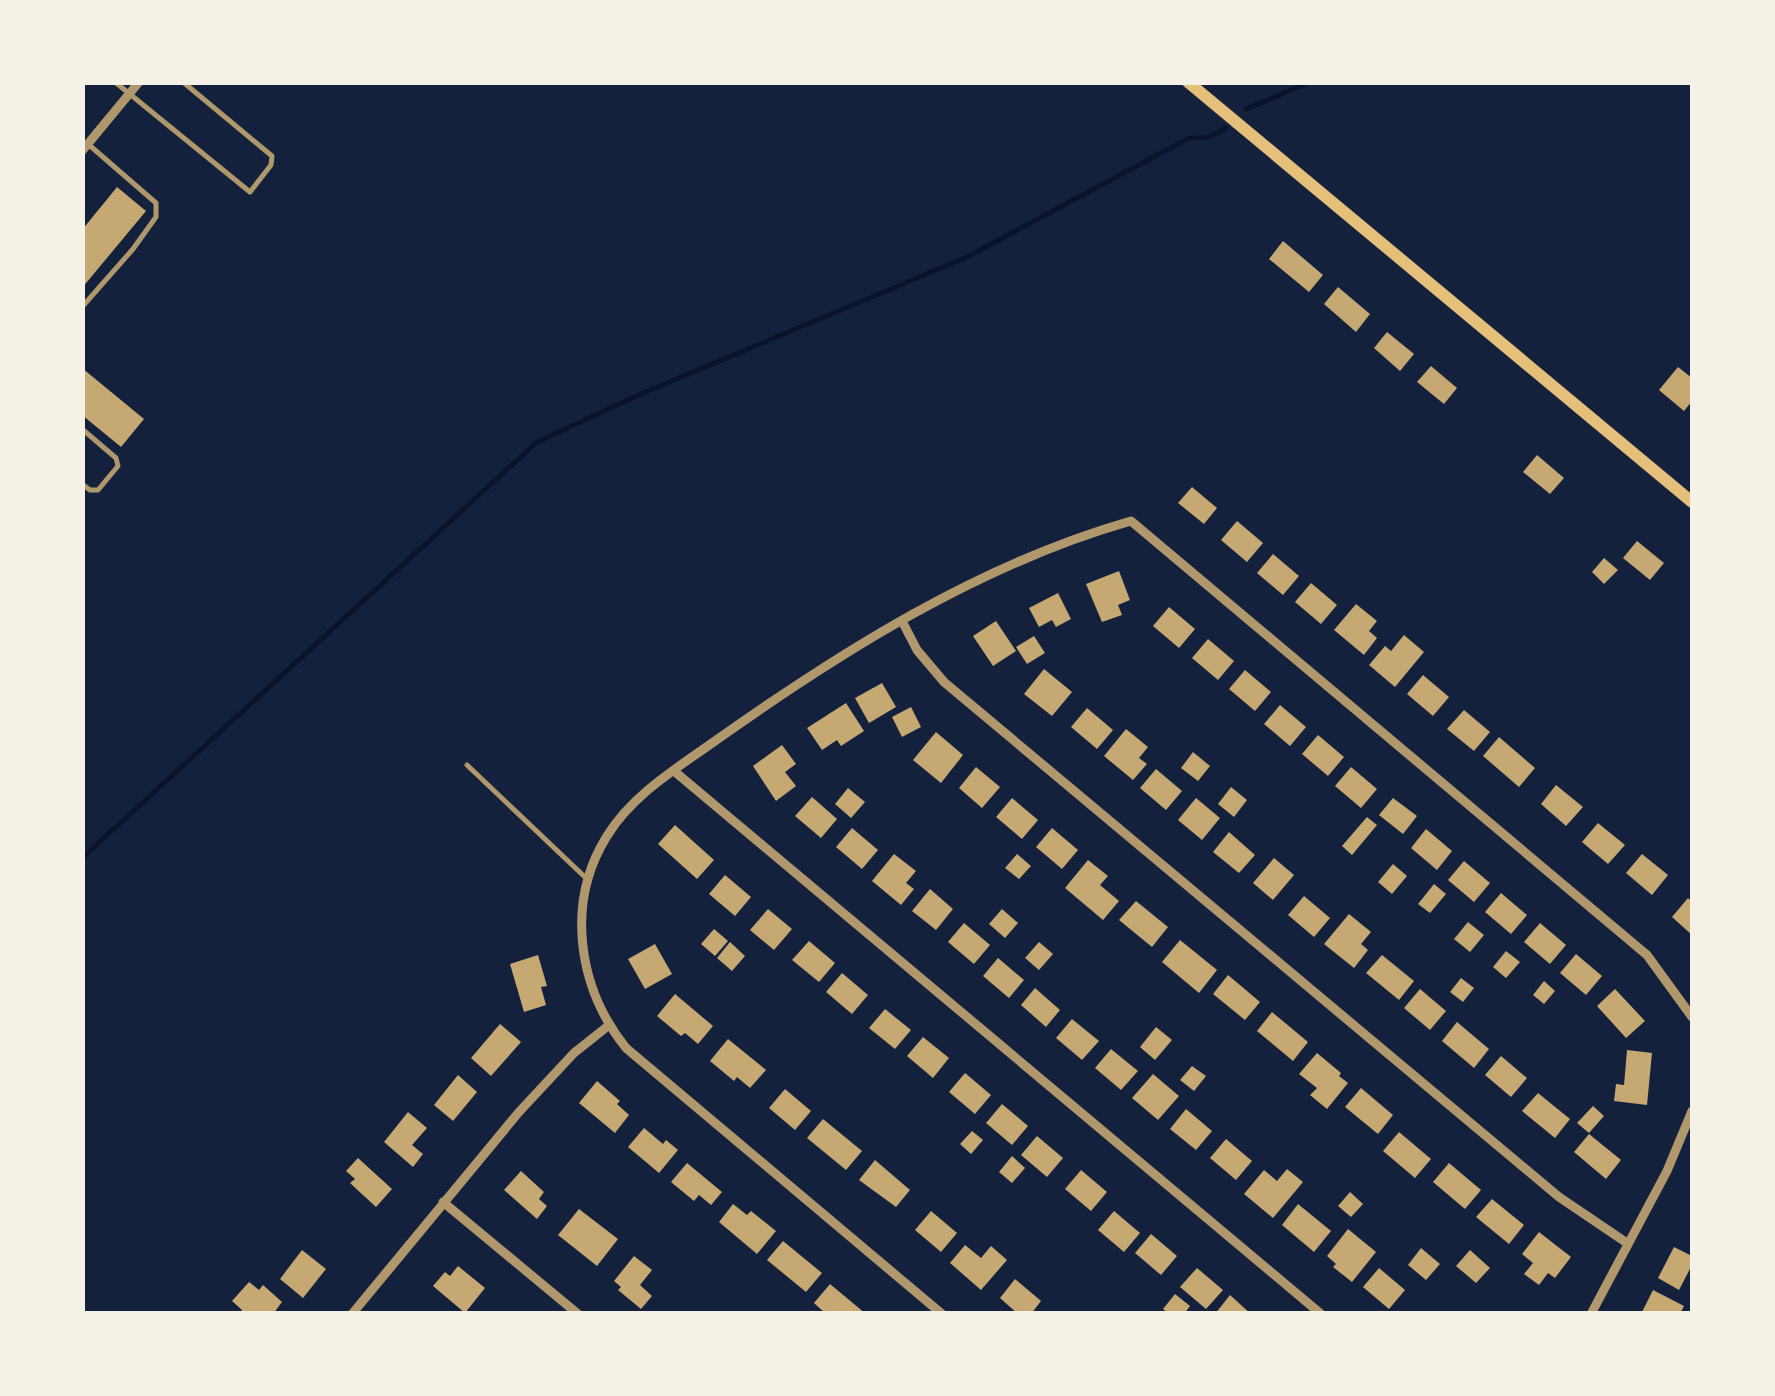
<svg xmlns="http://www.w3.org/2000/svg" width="1775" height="1396" font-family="'PT Sans Narrow',sans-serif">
<rect width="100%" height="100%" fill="#14213d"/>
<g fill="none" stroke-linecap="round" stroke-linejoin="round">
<!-- stream -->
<g stroke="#0b132b" stroke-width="5">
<path d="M1246,109L1310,82"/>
<path d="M82,858L537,442L641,394L967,257L1189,138H1207L1226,128"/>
</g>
</g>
<!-- building -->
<g fill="#c6a872">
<path d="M117,187L146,211L82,288V230Z"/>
<path d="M1283,241L1323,275L1309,292L1269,259Z"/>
<path d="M1338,287L1370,314L1356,332L1324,304Z"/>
<path d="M1387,332L1414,354L1400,371L1374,348Z"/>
<path d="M1431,366L1457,388L1444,404L1417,382Z"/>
<path d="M1678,367L1692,378V401L1684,411L1659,390Z"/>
<path d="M82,368L144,419L121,447L82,415Z"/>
<path d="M1537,455L1564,478L1550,494L1523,472Z"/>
<path d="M1192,487L1217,508L1204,524L1178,503Z"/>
<path d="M1237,521L1263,543L1247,562L1221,540Z"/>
<path d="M1637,541L1664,563L1650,580L1623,558Z"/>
<path d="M1273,554L1299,576L1283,595L1257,573Z"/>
<path d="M1604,558L1618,570L1604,584L1592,572Z"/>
<path d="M1119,571L1130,600L1118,605L1122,615L1102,622L1086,584Z"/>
<path d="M1311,583L1337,605L1321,624L1295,602Z"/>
<path d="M1058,593L1071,619L1056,627L1052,620L1039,627L1029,608Z"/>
<path d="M1356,604L1377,621L1369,631L1377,638L1364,655L1334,630Z"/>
<path d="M1169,607L1195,629L1179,648L1153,626Z"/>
<path d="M996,621L1016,651L993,666L973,636Z"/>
<path d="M1404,635L1424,652L1395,687L1369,665L1385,646L1391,651Z"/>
<path d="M1034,636L1045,653L1027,664L1016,647Z"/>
<path d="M1208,639L1234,661L1218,680L1192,658Z"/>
<path d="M1044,669L1072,692L1052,716L1024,694Z"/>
<path d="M1245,670L1271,692L1255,711L1229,689Z"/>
<path d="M1423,675L1449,697L1433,716L1407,694Z"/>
<path d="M882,683L896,707L869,723L855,698Z"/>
<path d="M846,703L864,731L841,746L837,740L822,750L807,728Z"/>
<path d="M1280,705L1306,727L1290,746L1264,724Z"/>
<path d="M911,707L921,727L902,737L892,717Z"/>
<path d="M1087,708L1113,730L1097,749L1071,727Z"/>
<path d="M1464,710L1490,732L1474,751L1447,729Z"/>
<path d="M1126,729L1148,747L1139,758L1147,764L1133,780L1104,756Z"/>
<path d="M936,732L963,755L941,783L913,760Z"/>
<path d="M1318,735L1344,757L1328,776L1302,754Z"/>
<path d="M1499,737L1535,768L1519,787L1483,756Z"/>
<path d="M782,745L796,764L785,772L796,786L776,801L753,766Z"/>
<path d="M1193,752L1210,766L1198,781L1181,768Z"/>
<path d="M976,767L1000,787L982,808L959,788Z"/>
<path d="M1351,767L1377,789L1361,808L1335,786Z"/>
<path d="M1156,769L1182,791L1166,810L1140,788Z"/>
<path d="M1556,785L1583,807L1566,826L1541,804Z"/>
<path d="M1231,787L1247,800L1234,817L1218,804Z"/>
<path d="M848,788L865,802L851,818L835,804Z"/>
<path d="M812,797L837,819L821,838L795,816Z"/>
<path d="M1012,798L1038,820L1022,839L996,817Z"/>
<path d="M1196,798L1220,818L1202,840L1178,820Z"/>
<path d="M1393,798L1417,816L1403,834L1379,815Z"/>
<path d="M1367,817L1377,825L1352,855L1342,846Z"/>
<path d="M1598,823L1625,845L1608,864L1582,842Z"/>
<path d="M675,825L714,860L697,879L658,844Z"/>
<path d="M852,828L878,850L862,869L836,847Z"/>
<path d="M1052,828L1078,850L1062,869L1036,847Z"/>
<path d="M1426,829L1452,851L1437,870L1411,848Z"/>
<path d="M1229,832L1255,855L1239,873L1213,852Z"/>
<path d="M894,854L916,871L906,883L914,889L901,905L872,881Z"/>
<path d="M1017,854L1031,866L1019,879L1005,868Z"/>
<path d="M1642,854L1668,875L1652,895L1626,873Z"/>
<path d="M1274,858L1294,875L1273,900L1253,883Z"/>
<path d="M1088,860L1108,876L1100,885L1119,901L1103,920L1065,888Z"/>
<path d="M1464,861L1490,883L1474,902L1448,880Z"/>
<path d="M1393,864L1407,876L1392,894L1378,882Z"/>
<path d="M725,875L751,897L735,916L709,894Z"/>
<path d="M1434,884L1446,894L1430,913L1418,904Z"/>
<path d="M930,889L953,909L936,930L912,911Z"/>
<path d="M1501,893L1527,915L1511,934L1485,912Z"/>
<path d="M1304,896L1330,918L1314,937L1288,915Z"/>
<path d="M1688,898L1692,902V935L1672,917Z"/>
<path d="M1136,901L1168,927L1152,947L1119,920Z"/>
<path d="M768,909L792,929L774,950L750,930Z"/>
<path d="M1002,909L1018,923L1005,938L989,924Z"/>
<path d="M1349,914L1371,932L1361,944L1368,950L1354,968L1324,944Z"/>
<path d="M1468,922L1484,935L1470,952L1454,939Z"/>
<path d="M964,923L990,945L974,964L948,942Z"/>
<path d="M1540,923L1566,945L1550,964L1524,942Z"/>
<path d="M714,929L728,941L715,956L701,944Z"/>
<path d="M1180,940L1217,970L1199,993L1162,962Z"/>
<path d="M809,941L835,963L819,982L792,960Z"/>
<path d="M730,942L745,956L732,971L717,958Z"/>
<path d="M1039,942L1053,954L1039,970L1025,958Z"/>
<path d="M655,944L672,974L645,989L628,959Z"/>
<path d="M1506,951L1520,962L1506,978L1493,967Z"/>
<path d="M1576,954L1602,976L1586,995L1560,973Z"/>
<path d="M538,955L547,986L541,987L546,1005L524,1012L510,964Z"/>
<path d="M1382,955L1414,981L1399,1000L1366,973Z"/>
<path d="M998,958L1024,980L1009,998L983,976Z"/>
<path d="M842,973L868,995L852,1014L826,992Z"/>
<path d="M1228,975L1260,1002L1245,1020L1213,994Z"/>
<path d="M1461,978L1474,988L1463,1002L1450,992Z"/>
<path d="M1544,981L1555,991L1544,1004L1533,995Z"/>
<path d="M1035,988L1060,1010L1046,1027L1021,1005Z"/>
<path d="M1420,989L1446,1011L1430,1030L1404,1008Z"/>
<path d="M1615,989L1645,1021L1626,1038L1597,1006Z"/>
<path d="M675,994L713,1026L698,1044L685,1033L681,1036L657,1016Z"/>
<path d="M885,1009L911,1030L895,1049L869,1028Z"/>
<path d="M1272,1012L1308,1042L1293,1061L1257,1031Z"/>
<path d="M1072,1019L1099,1041L1082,1060L1056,1038Z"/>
<path d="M1457,1022L1489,1049L1474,1068L1442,1041Z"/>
<path d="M500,1024L521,1042L491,1076L471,1058Z"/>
<path d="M1156,1027L1172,1040L1155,1060L1140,1047Z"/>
<path d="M923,1037L949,1058L933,1078L907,1056Z"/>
<path d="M728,1039L766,1070L750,1088L737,1077L734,1081L710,1061Z"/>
<path d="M1111,1049L1138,1071L1121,1090L1095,1068Z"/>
<path d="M1627,1050L1652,1053L1647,1105L1614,1101L1616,1084L1624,1085Z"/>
<path d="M1317,1053L1341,1073L1339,1076L1348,1083L1327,1109L1310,1095L1317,1088L1299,1074Z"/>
<path d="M1501,1056L1527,1078L1511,1097L1485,1075Z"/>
<path d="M1192,1066L1206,1076L1194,1091L1180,1080Z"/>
<path d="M965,1073L991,1095L975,1114L949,1092Z"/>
<path d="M1153,1074L1179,1096L1158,1120L1132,1098Z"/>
<path d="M458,1075L477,1092L453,1121L434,1105Z"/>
<path d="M597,1081L620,1101L617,1104L629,1115L615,1133L579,1103Z"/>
<path d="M1361,1088L1393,1115L1378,1134L1345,1107Z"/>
<path d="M785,1089L811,1111L795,1130L769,1108Z"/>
<path d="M1538,1093L1570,1119L1555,1138L1522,1111Z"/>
<path d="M1002,1104L1028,1126L1012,1145L986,1123Z"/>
<path d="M1593,1106L1604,1116L1589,1133L1577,1123Z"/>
<path d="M1186,1109L1212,1131L1196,1150L1170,1129Z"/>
<path d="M408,1112L427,1128L412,1145L423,1154L413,1167L384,1142Z"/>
<path d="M823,1119L862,1151L846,1170L807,1138Z"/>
<path d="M644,1128L663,1144L666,1140L678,1150L659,1173L628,1147Z"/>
<path d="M972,1131L983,1140L971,1154L960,1144Z"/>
<path d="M1399,1132L1431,1159L1415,1178L1383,1151Z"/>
<path d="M1589,1134L1621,1160L1606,1179L1574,1152Z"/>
<path d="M1037,1136L1063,1158L1047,1177L1021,1155Z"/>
<path d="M1226,1139L1252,1161L1236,1180L1210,1158Z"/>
<path d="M1012,1156L1025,1168L1012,1183L999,1172Z"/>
<path d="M358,1158L392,1189L376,1207L350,1183L355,1179L346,1171Z"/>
<path d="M875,1160L910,1190L896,1207L859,1180Z"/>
<path d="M687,1163L722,1192L711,1205L699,1195L694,1201L671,1182Z"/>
<path d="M1449,1163L1481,1190L1465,1209L1433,1182Z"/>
<path d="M1287,1169L1303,1182L1273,1218L1244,1194L1264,1170L1277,1181Z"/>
<path d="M1081,1170L1107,1192L1091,1211L1065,1189Z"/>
<path d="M521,1171L544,1192L539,1199L547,1206L537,1219L504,1190Z"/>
<path d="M1350,1192L1363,1204L1351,1217L1338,1206Z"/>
<path d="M1492,1199L1524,1225L1509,1244L1476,1217Z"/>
<path d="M733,1204L747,1215L751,1211L776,1231L757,1254L719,1222Z"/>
<path d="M1298,1204L1331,1231L1314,1252L1282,1225Z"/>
<path d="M579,1209L618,1239L597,1266L558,1235Z"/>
<path d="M931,1211L957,1233L941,1252L915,1230Z"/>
<path d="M1114,1211L1140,1233L1124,1252L1098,1230Z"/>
<path d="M1348,1229L1376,1252L1352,1282L1333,1267L1336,1264L1327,1256Z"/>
<path d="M1539,1232L1571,1257L1555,1278L1548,1273L1539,1285L1524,1274L1533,1263L1522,1254Z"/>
<path d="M1151,1234L1177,1256L1161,1275L1135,1253Z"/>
<path d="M783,1241L822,1273L806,1292L767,1260Z"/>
<path d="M965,1245L981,1258L991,1246L1007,1260L981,1290L950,1263Z"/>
<path d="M1674,1247L1692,1256V1265L1679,1290L1658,1278Z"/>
<path d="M1421,1248L1440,1264L1426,1280L1408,1265Z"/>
<path d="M302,1250L326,1269L303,1298L280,1279Z"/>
<path d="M1470,1250L1490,1268L1476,1283L1456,1266Z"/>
<path d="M634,1256L652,1270L640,1285L652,1296L641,1309L618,1290L621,1287L614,1281Z"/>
<path d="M458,1266L485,1288L465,1313L433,1286L445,1272L450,1276Z"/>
<path d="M1197,1268L1223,1290L1206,1309L1180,1287Z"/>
<path d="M1379,1268L1405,1290L1389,1309L1363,1287Z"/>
<path d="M1015,1279L1041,1301L1031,1314H1018L1000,1298Z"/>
<path d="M249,1282L259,1290L263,1285L282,1302L273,1314H239L242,1310L232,1301Z"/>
<path d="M830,1284L866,1314H826L814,1303Z"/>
<path d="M1653,1290L1684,1306L1680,1314H1641Z"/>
<path d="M1175,1294L1190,1306L1184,1314H1169L1163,1309Z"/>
<path d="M1230,1295L1251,1314H1215Z"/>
</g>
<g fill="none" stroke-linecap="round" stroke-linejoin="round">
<!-- service -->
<g stroke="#b1986c" stroke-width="5">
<path d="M115,82L250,192L271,165L272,156L183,82"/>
<path d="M82,307L133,249L156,217V203L88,144"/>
<path d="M82,429L116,458L118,466L98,490H90L82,484"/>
<path d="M467,765L587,879"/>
</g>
<!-- minor -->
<g stroke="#b1986c" stroke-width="9">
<path d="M82,151L139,82"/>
<path d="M902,621L917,650L944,682L1559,1197L1627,1243"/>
<path d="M674,771L1321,1314"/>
<path d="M443,1202L578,1314"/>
<path d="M352,1314L519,1112L574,1053L608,1026"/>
<path d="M942,1314L626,1048C578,988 565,903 607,836C632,795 677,768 715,741C842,651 980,564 1131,521L1647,955L1692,1017"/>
<path d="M1591,1314L1667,1171L1692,1111"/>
</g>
<!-- secondary -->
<path stroke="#e5c07b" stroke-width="12" d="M1188,82L1692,502"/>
</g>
<!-- border -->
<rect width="1775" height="1396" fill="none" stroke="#f6f1e7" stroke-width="170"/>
</svg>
